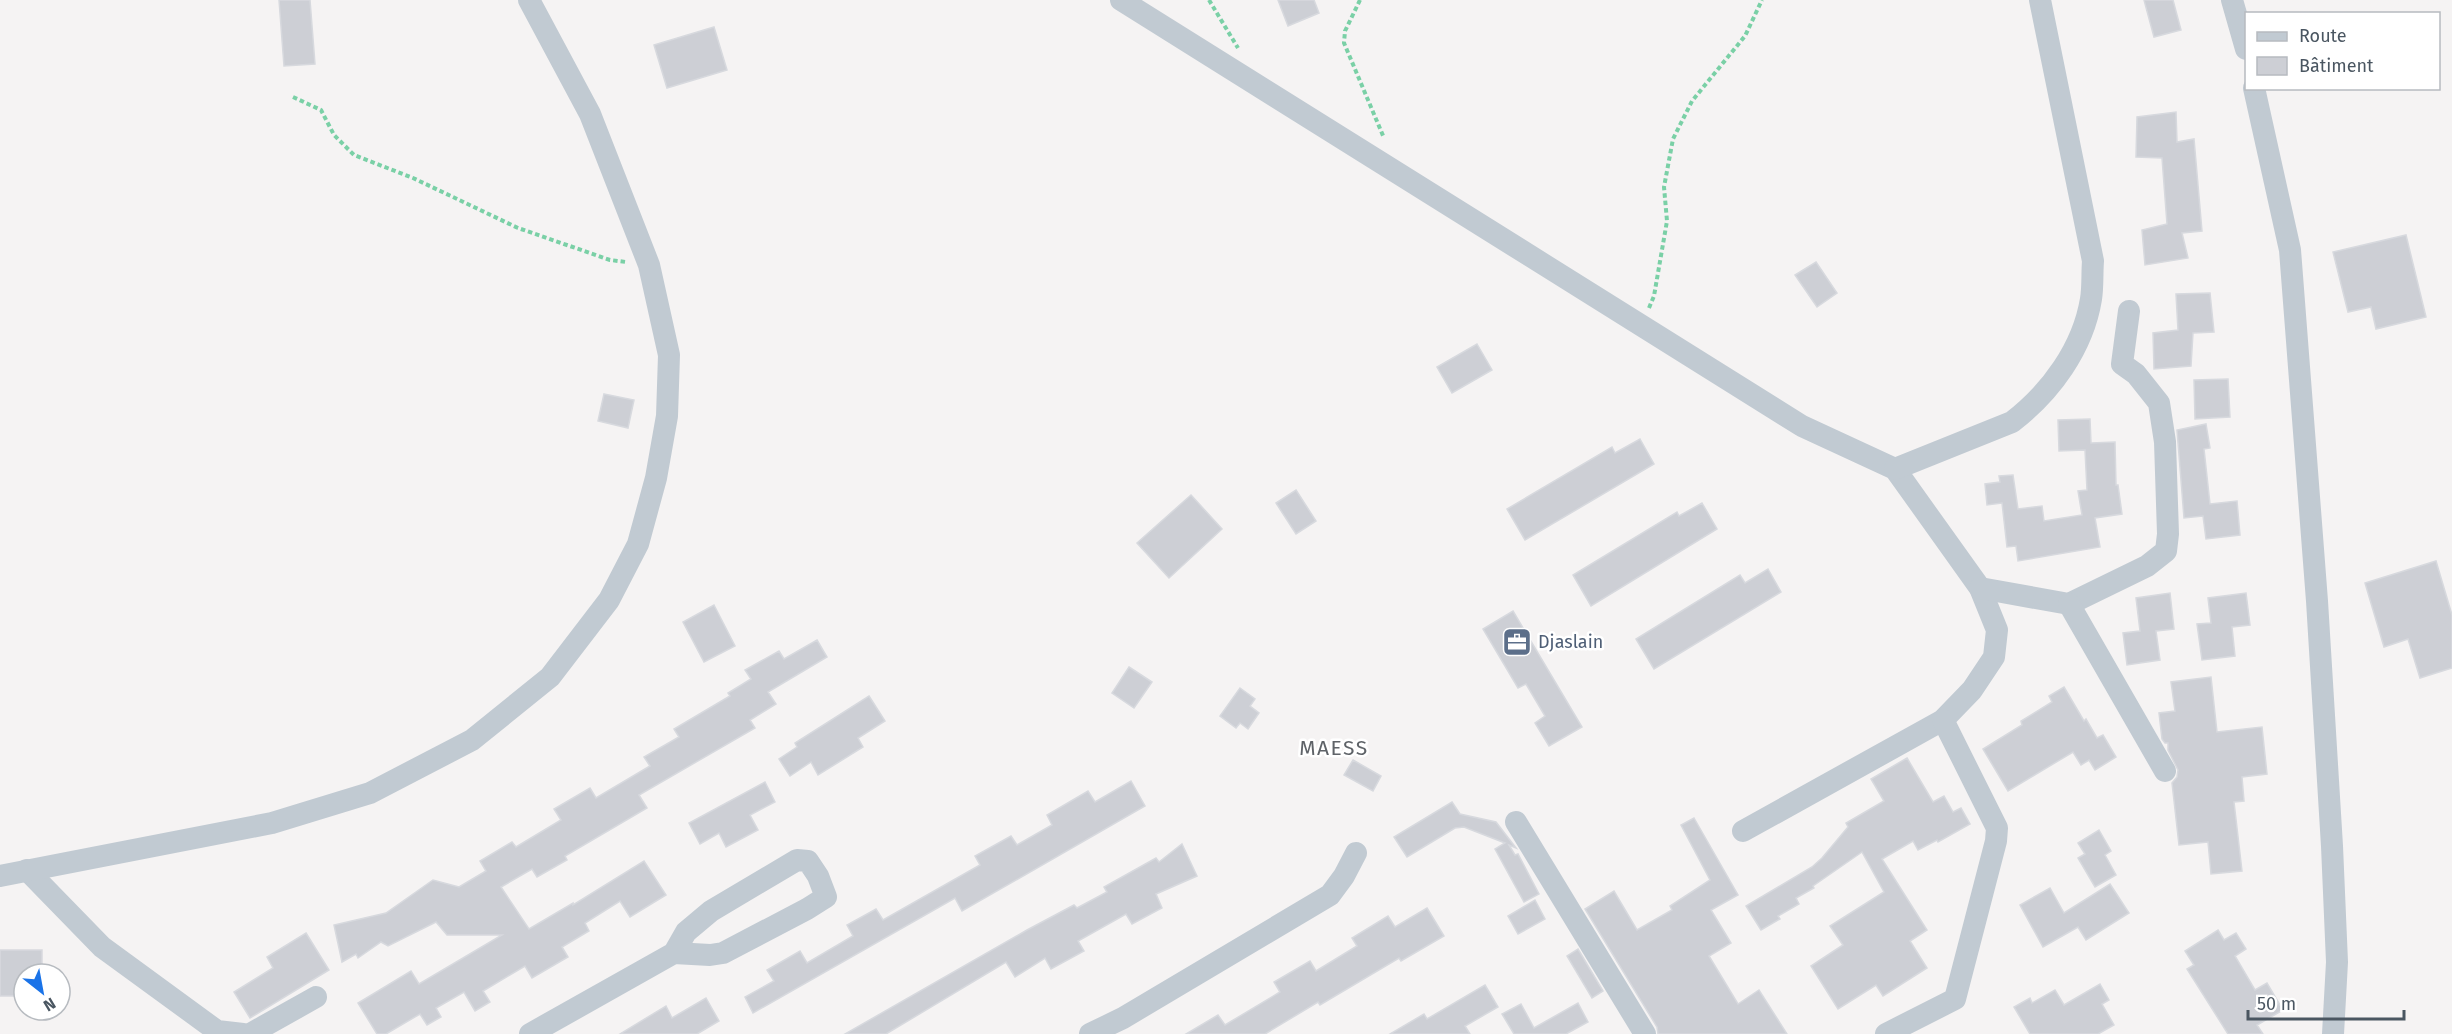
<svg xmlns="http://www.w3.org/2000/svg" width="2452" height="1034" font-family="'Fira Sans',sans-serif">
<rect width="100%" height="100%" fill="#f5f3f3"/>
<!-- building -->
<g fill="#cdcfd5" stroke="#d7d9de" stroke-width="1.5">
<path d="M279,0H310L315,64L284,66Z"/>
<path d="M1278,0H1314L1319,13L1288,26Z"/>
<path d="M2144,0H2173L2181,30L2154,37Z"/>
<path d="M714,27L727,70L667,88L654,45Z"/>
<path d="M2176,112L2177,142L2194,139L2202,231L2182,233L2188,258L2145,265L2142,230L2167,224L2162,158L2136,157L2137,117Z"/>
<path d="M2406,235L2426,317L2376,329L2371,307L2348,312L2333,252Z"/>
<path d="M1816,262L1837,293L1817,307L1795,275Z"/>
<path d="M2210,293L2214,332L2193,333L2191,366L2154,369L2153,333L2178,330L2176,294Z"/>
<path d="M1477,344L1492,370L1452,393L1437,367Z"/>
<path d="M2228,379L2230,417L2195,419L2194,380Z"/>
<path d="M604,394L634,400L628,428L598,421Z"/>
<path d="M2090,419L2091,443L2115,442L2116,485H2118L2122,514L2095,518L2100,547L2018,561L2016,546L2007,547L2002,503L1987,505L1985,484L2000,482L1999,476L2013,475L2018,509L2042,506L2044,521L2082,515L2078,491L2087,490L2085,450L2059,451L2058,420Z"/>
<path d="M2206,424L2210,448L2204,449L2210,504L2237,501L2240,535L2206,539L2203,516L2184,518L2177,430Z"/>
<path d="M1640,439L1654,464L1525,540L1507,509L1612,447L1615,453Z"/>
<path d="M1296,490L1316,521L1296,534L1276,503Z"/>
<path d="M1191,495L1222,529L1169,578L1137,543Z"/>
<path d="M1702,503L1717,529L1591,606L1573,575L1677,512L1679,516Z"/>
<path d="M2436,561L2452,615V668L2420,678L2408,639L2384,647L2365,583Z"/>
<path d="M1768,569L1781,592L1654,669L1636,639L1740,575L1745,583Z"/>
<path d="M2170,593L2174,629L2156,631L2160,660L2127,665L2123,633L2140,631L2136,598Z"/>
<path d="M2246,593L2250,625L2232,627L2235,656L2202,660L2197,624L2211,623L2208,598Z"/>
<path d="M714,605L735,646L704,662L683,622Z"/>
<path d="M1513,611L1582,727L1549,746L1535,723L1545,716L1526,684L1518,688L1483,629Z"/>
<path d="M817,640L827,657L768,692L776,704L750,720L755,728L639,795L647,808L565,856L567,860L537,877L532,869L501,887L529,929L573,903V905L644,861L666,895L630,917L620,901L585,923L589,931L562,947L568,957L532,978L525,966L483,991L490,1002L475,1011L464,992L436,1008L441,1017L427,1025L420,1014L386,1034H377L358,1003L411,971L419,984L502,935H447L436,922L388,946L381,942L358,958L356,954L342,962L334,925L386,913L433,880L459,887L486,871L480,861L512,842L516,847L561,820L554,809L590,788L596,798L650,766L644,757L679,737L674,729L730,696L728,693L751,679L745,670L779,651L784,659Z"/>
<path d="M1129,667L1152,682L1134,708L1112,693Z"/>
<path d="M2211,677L2217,732L2262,727L2267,774L2242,777L2244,801L2234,802L2242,871L2211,874L2208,842L2179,845L2172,783L2177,777L2178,770L2168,750V743H2165L2162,739L2159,713L2175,711L2171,682Z"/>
<path d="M2064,687L2084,721L2086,719L2097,738L2103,735L2116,757L2095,770L2089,760L2081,765L2073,752L2008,791L1983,749L2022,725L2021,721L2052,702L2049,696Z"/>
<path d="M1240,688L1255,699L1250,706L1259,713L1248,729L1240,723L1236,728L1220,716Z"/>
<path d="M869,696L885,721L858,738L863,747L818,775L811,762L790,776L779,759L797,747L795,743Z"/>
<path d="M1907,758L1933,802L1944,796L1953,812L1961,808L1970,824L1938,842L1937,840L1918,850L1913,841L1882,859L1927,930L1910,941L1927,968L1883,996L1876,985L1838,1009L1811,966L1843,945L1830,926L1884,892L1862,852L1813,886L1814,888L1796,898L1799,904L1778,916L1780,919L1761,930L1746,906L1812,867L1822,858L1848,827L1846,823L1884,801L1871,779Z"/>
<path d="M1353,760L1381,776L1373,791L1344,775Z"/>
<path d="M1131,781L1145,806L962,911L955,898L753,1013L745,997L774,981L767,970L800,951L807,963L853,936L847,925L876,909L883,920L980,865L975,856L1011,836L1017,845L1052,825L1047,815L1088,791L1095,802Z"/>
<path d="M765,782L775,802L750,815L758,830L726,847L719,833L700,844L689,823Z"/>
<path d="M1452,802L1460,814L1496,822L1516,848L1509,845L1515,855L1518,854L1539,894L1524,902L1495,849L1505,843L1464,827L1455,828L1407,857L1394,837Z"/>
<path d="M1694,818L1738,895L1711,910L1731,943L1709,956L1738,1004L1759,990L1787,1034H1658L1657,1027L1585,909L1614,891L1637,930L1672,910L1670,906L1710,880L1681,825Z"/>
<path d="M2099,830L2111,851L2105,855L2116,875L2095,887L2078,858L2085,854L2078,843Z"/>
<path d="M1182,844L1197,876L1156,894L1162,908L1132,924L1126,914L1078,941L1084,951L1051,969L1045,958L1015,977L1006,962L886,1034H845L1027,930L1074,905L1077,908L1107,892L1104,887L1156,858L1159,862Z"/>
<path d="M2110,884L2129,913L2086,940L2078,927L2043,947L2020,905L2050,888L2064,913Z"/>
<path d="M1535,900L1545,919L1518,934L1508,916Z"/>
<path d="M1427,908L1444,936L1401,961L1399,958L1320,1005L1318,1002L1265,1034H1186L1218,1015L1225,1025L1280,992L1274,982L1310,961L1316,971L1357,946L1352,938L1388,916L1395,927Z"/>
<path d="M2218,930L2224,940L2236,933L2246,949L2235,956L2255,990L2267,983L2283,1010L2257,1025L2263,1034H2228L2187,969L2194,965L2185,951Z"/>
<path d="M306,933L329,970L250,1018L234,992L273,968L267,957Z"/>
<path d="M1578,949L1603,991L1592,998L1567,956Z"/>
<path d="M0,950H42V974H24V996H0Z"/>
<path d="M2100,984L2109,1000L2102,1004L2114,1025L2098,1034H2030L2014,1007L2030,998L2032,1003L2055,990L2064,1005Z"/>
<path d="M1485,985L1498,1007L1465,1026L1470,1034H1390L1424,1014L1427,1019Z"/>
<path d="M706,998L719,1021L697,1034H620L666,1006L672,1018Z"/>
<path d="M1578,1003L1588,1022L1566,1034H1514L1502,1014L1521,1004L1534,1028Z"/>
</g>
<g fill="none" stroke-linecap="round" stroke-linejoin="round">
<!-- path -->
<g stroke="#7ad0a6" stroke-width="4" stroke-dasharray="4.5 3" stroke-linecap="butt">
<path d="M1209,0L1238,48"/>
<path d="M1360,0L1345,31L1344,43L1384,138"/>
<path d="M293,97L321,110L334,135L354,155L413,178L518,228L610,260L626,262"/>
<path d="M1649,308L1654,296L1667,221L1664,187L1673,139L1692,101L1745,36L1762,0"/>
</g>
<!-- minor -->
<g stroke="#c1cad2" stroke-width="22">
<path d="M1121,0L1802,426L1895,469L1980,588L1997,630L1994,657L1972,690L1943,720L1743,831"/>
<path d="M2232,0L2246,49"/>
<path d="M2254,88L2290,250L2317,601L2332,846L2337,962L2333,1034"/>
<path d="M1895,469L2012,422C2051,392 2083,348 2091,299C2093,287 2092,273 2093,261L2040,0"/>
<path d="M1980,588L2069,604L2147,566L2166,551L2168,534L2165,442L2159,403L2136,374L2122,364L2129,311"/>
<path d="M2069,604L2165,771"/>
<path d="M1516,822L1645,1034"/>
<path d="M27,870L102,947L217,1031L243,1034"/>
<path d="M0,876L272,823L370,793L472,740L550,677L609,600L638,544L656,478L667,416L669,355L649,265L590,114L529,0"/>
<path d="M250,1034L316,997"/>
<path d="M530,1034L674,953L710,955L723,953L807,909L826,897L818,876L808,861L797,860L711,911L686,932L674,953"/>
<path d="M1090,1034L1123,1018L1330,895L1344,876L1356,853"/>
<path d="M1886,1034L1955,999L1996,841L1997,828L1943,720"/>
</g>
</g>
<!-- icons -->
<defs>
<g id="office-square" transform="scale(1.5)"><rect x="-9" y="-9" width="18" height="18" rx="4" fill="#5c6f8a" stroke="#fff"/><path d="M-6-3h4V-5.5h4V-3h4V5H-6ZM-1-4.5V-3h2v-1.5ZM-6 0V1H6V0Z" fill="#fff"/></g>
</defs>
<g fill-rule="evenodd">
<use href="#office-square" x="1517" y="642"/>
</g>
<g text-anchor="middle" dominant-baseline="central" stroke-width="5" stroke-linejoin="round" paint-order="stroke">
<!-- service labels -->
<g font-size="18" fill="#4e5e75" stroke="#fff" text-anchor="start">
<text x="1538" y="642">Djaslain</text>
</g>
<!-- quarter labels -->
<g font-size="21" letter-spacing="1.5" fill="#5f6368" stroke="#fff">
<text x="1334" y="748">MAESS</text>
</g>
</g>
<!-- legend -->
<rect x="2245" y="12" width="195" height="78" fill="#ffffff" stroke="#b7bbc0" stroke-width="1.5"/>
<rect x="2257" y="32" width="30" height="9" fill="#c1cad2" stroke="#b7bbc0" stroke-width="1.5"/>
<text x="2299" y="42" font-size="18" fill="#4a5661">Route</text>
<rect x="2257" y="57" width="30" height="18" fill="#cdcfd5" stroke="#b7bbc0" stroke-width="1.5"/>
<text x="2299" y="72" font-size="18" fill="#4a5661">Bâtiment</text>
<!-- north arrow -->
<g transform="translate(42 992) rotate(149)"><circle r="28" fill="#ffffff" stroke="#b7bbc0" stroke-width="1.5"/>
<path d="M0-4.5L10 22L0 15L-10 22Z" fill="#1a73e8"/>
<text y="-9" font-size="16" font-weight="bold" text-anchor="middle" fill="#4a5661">N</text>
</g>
<!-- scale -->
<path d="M2248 1010v9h156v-9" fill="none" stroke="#4a5661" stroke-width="3"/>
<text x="2257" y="1010" font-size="18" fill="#4a5661" stroke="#ffffff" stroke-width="4.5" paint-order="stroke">50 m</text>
</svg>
